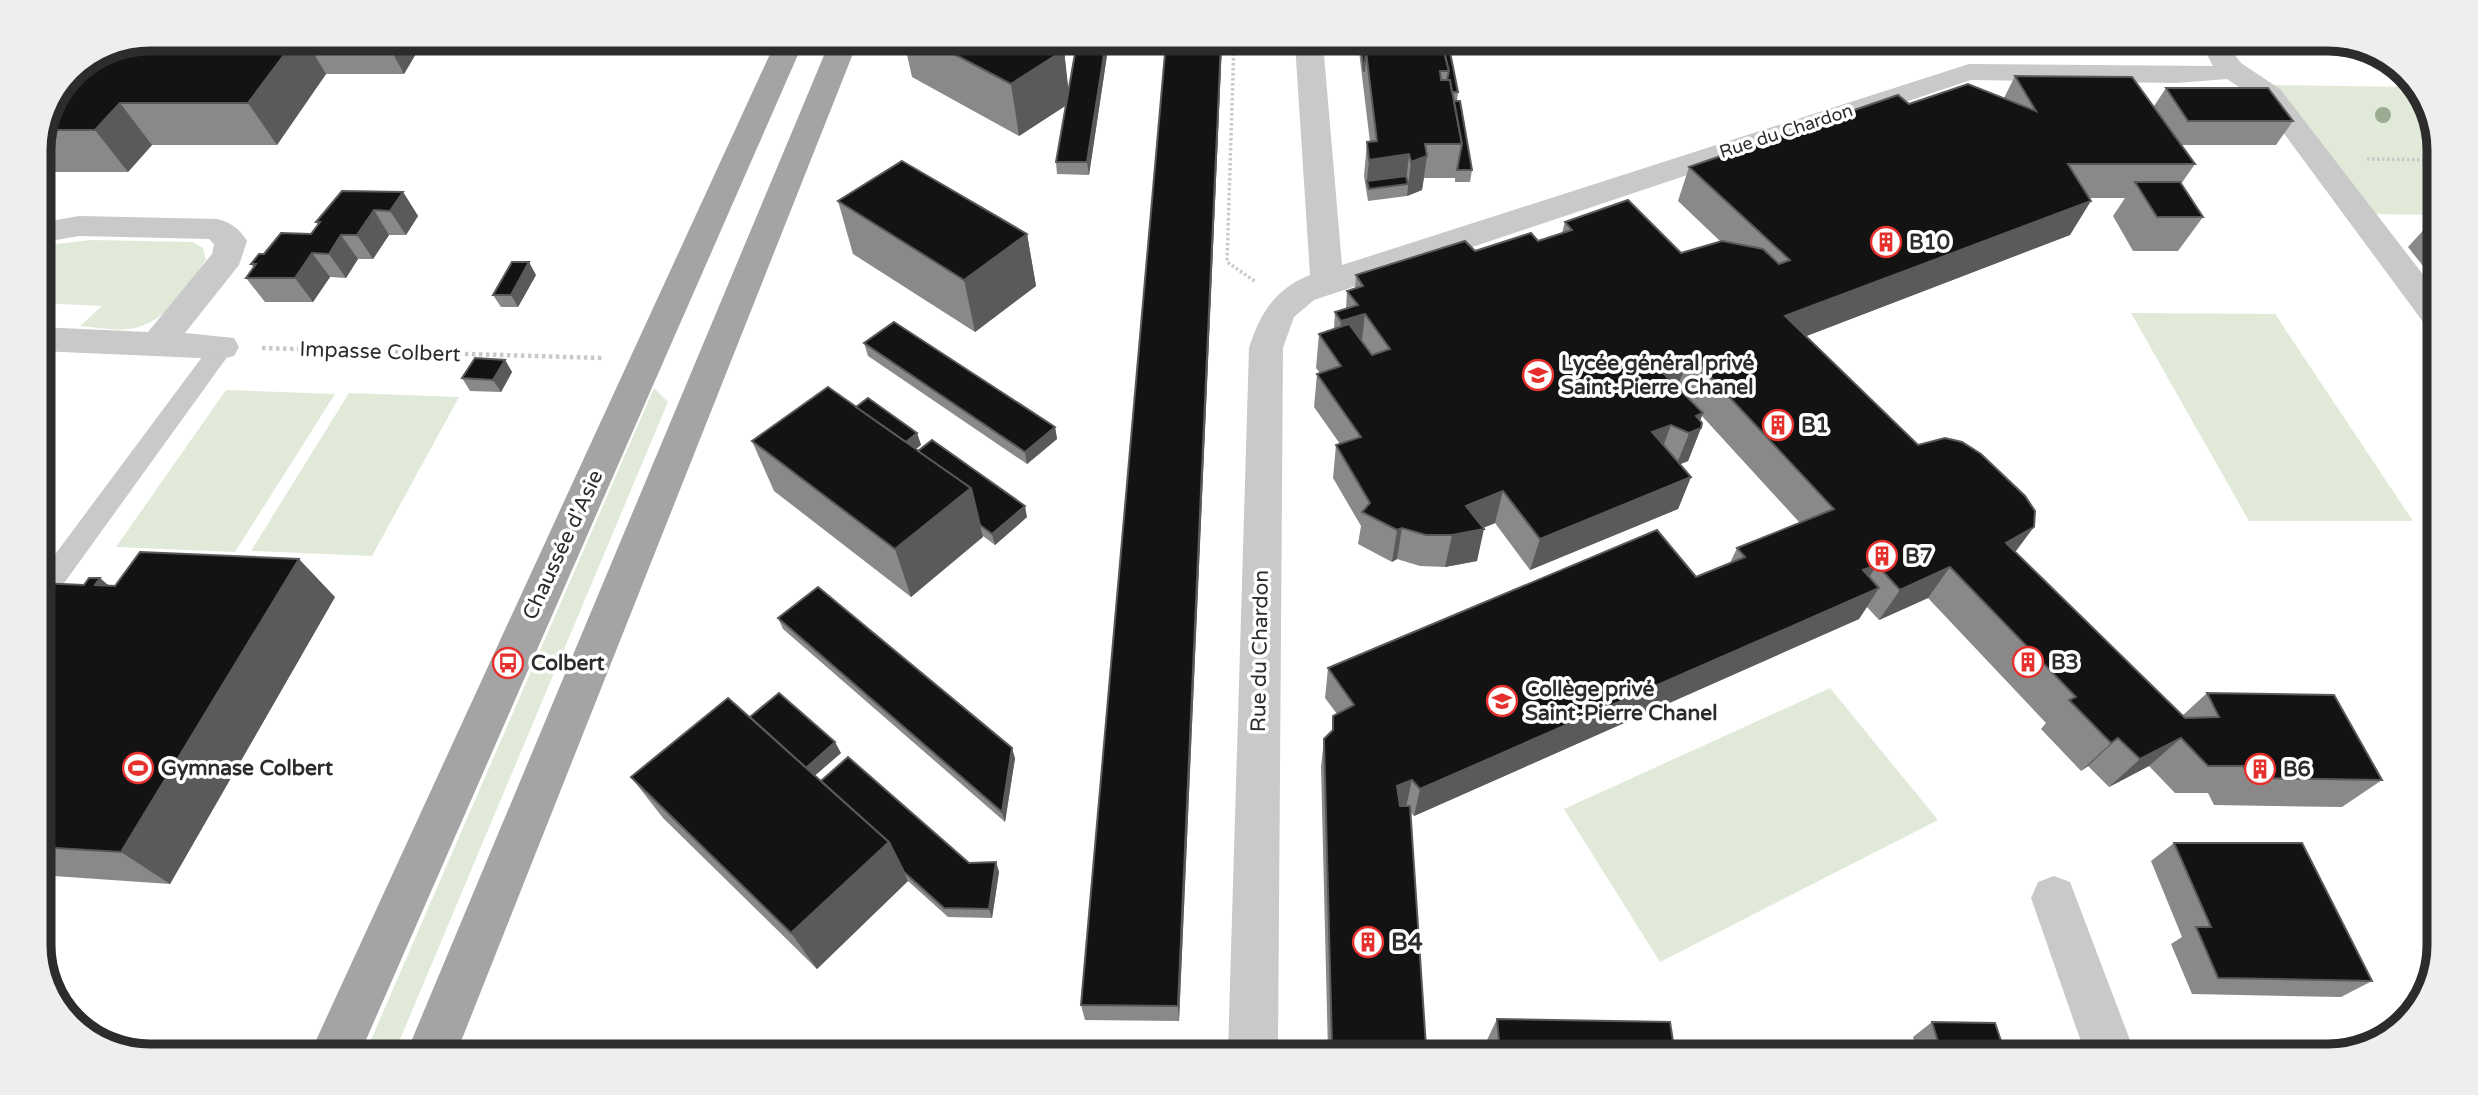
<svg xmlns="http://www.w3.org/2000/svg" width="2478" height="1095" font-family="'Varela Round',sans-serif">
<rect width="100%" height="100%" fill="#fff"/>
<!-- green -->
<g fill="#e1ead9">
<path d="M2270,85L2419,87L2439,143V215L2369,214Z"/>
<path d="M91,240L192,242L203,248L206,260C186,288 167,323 130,329C114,331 95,327 80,326L102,306L39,303V246Z"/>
<path d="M2131,313L2275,314L2413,521H2249Z"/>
<path d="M654,388L668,402L396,1049H367Z"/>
<path d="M226,390L335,394L235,552L116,547Z"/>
<path d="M349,393L459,397L372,556L251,551Z"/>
<path d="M1830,688L1938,820L1660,962L1564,809Z"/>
</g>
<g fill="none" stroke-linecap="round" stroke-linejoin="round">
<!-- path-far1 -->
<g stroke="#c9c9c9" stroke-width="3.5" stroke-dasharray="2.5 2.5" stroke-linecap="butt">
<path d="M1234,43L1227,262L1256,282"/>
<path d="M2367,159L2439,160"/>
</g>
<!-- path -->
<path stroke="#c9c9c9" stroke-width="4.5" stroke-dasharray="3.5 3.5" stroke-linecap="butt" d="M262,348L603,358"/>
<!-- lane -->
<path fill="#c9c9c9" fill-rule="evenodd" d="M222,339L230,341L234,347L230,353L49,604L39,607V576L214,341Z"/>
<!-- street -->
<g fill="#c9c9c9" fill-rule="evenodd">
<path d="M1295,43H1323L1342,265L1969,64L2213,66L2203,47H2229L2241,63L2280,89L2438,294L2437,329L2426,326L2260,101L2227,79L2177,83L1971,80L1314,300L1294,317L1283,348L1278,1052H1228L1249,348C1260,313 1275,289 1310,275Z"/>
<path d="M79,216L217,219C230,222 240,229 247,241L239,265L185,333L234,338L239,347L234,356L222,359L39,351V327L148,332L212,254L214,244L209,239L79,236L39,243V223Z"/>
<path d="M2054,876L2070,882L2136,1056H2086L2031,898L2038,882Z"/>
</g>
<!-- primary -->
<g fill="#a4a4a4" fill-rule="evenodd">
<path d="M776,41H804L362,1049H312Z"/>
<path d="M830,41H858L458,1049H408Z"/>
</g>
</g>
<!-- trees -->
<circle fill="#9cac93" cx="2383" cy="115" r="8"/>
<!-- wall -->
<g fill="#898989">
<path d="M150,38L424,40L404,74H326L277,145H152L128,172H39V143L71,71Z"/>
<path d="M904,41L1047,42L1064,50L1068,91L1077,42H1109L1089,175L1057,174L1056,162L1066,105L1019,136L912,77Z"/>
<path d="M1166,42L1222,43L1179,1021L1085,1020L1081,1005Z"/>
<path d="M1358,43L1450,44L1449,47L1458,92L1457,101L1472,170L1470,182H1455V178H1424L1422,190L1407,196L1368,201L1364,176L1367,142H1370Z"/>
<path d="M2015,76L2154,106L2166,88L2293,121L2276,145H2181L2195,164L2181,184L2203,217L2178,251H2133L2113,216L2125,198H2089L2070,235L1806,336L2015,552L2182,716L2207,693L2382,780L2342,807L2214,805L2208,793H2175L2149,766L2109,787L2088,766L2081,771L2041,729L2046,723L1928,598L1879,620L1867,607L1859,619L1414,816L1410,812L1426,1047L1423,1053H1328L1321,767L1324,739L1332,731L1333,716L1337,714L1325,698L1328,668L1696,577L1730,563L1737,548L1800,523L1702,416L1700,421L1701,428L1688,461L1680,464L1691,477L1678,509L1530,570L1495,523L1483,528L1477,561L1445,567L1420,566L1397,559L1392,562L1358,544L1361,526L1333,478L1336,445L1340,444L1314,407L1317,374L1320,373L1316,368L1319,334L1334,329L1335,312L1346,309L1347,291L1355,288L1356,275L1475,251L1538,241L1562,233L1565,222L1681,253L1720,241L1678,201L1689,167L1909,104L2004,98Z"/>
<path d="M403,192L418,216L406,235H389L373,259H358L346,278L330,277L313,302H265L246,278L254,268L251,264L264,254L311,234L318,225L316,222Z"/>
<path d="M838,201L1027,234L1036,286L975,332L853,254Z"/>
<path d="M2439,213L2438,280H2434L2408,247Z"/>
<path d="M536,275L518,307H501L493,295Z"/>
<path d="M864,343L1055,427L1057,439L1027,464L868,356Z"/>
<path d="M505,360L512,372L501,392L470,391L462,378Z"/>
<path d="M856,407L917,433L921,445L916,449L1027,517L995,545L983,536L911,597L774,491L752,441Z"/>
<path d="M39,583L335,597L170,884L39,875Z"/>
<path d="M778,618L1015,758L1005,822L783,629Z"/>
<path d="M750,717L841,753L815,775L821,781L969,863L996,862L999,872L992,918L948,917L908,881L817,969L663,818L631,777Z"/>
<path d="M2174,843L2372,981L2341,997L2192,994L2171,944L2182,937L2151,861Z"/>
<path d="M1497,1019L1675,1054L1488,1053L1487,1040Z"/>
<path d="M1932,1022L2048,1055H1918L1913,1037Z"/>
<path d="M2230,1048L2310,1056H2214Z"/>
</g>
<!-- shaded-wall -->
<g fill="#5a5a5a">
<path d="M296,39H305L326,74L277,145L248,103Z"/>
<path d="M385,39L424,40L404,74Z"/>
<path d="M1106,42H1109L1089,175L1087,162Z"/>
<path d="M1221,43H1222L1179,1021L1178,1006Z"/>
<path d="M1064,50L1070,103L1019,136L1011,84Z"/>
<path d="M120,103L152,145L128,172L95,130Z"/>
<path d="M1409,154L1406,184L1367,181L1369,160Z"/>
<path d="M1427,156L1422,190L1407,196L1411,162Z"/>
<path d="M403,192L418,216L406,235L390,211Z"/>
<path d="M2091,201L2070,235L1770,350L1785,316Z"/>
<path d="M374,210L389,235L373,259L357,235Z"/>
<path d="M1027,234L1036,286L975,332L964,280Z"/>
<path d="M341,235L358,259L346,278L329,254Z"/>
<path d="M312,253L330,277L313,302L295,278Z"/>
<path d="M529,262L536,275L518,307L511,295Z"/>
<path d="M1365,314L1361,347L1338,355L1341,321Z"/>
<path d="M1690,355L1677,388L1657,367Z"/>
<path d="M505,360L512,372L501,392L493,380Z"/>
<path d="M1703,413L1696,430L1701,428L1688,461L1676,466L1696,416Z"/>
<path d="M1671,425L1659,458L1652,432Z"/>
<path d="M1055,427L1057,439L1027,464L1025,452Z"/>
<path d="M917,433L921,445L890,469L886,457Z"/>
<path d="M1691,477L1678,509L1530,570L1540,539Z"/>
<path d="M971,488L983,537L911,597L895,549Z"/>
<path d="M1503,491L1495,523L1478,530L1484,529L1477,561L1445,567L1452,535L1466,506Z"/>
<path d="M1025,506L1027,517L995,545L992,534Z"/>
<path d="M2034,527L2010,559L2006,543Z"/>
<path d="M1402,528L1397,559L1392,562L1397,530Z"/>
<path d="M299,559L335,597L170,884L121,852Z"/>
<path d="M1877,565L1857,596L1863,570Z"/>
<path d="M1950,567L1928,598L1879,620L1900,590Z"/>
<path d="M100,578L144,616L95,585Z"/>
<path d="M1879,588L1859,619L1414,816L1420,789Z"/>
<path d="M2118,738L2088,766L2081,771L2111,743Z"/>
<path d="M2181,738L2149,766L2109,787L2140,759Z"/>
<path d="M835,742L841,753L803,786L797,776Z"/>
<path d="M1012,748L1015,758L1005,822L1002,812Z"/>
<path d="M1412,780L1406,807L1392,813L1397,786Z"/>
<path d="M889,842L908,881L817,969L791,933Z"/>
<path d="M996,862L999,872L992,918L989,909Z"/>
</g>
<!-- building -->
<g fill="#131313" stroke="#5a5a5a" stroke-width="2">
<path d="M150,38L296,39L248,103H120L95,130H45L71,71Z"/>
<path d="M931,42H1047L1064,50L1011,84Z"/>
<path d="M1077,42H1106L1087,162H1056Z"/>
<path d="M1166,42L1221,43L1178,1006L1081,1005Z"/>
<path d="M1376,43L1442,44L1449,71H1440L1441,80H1450L1462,144H1425L1427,156L1411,162L1409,154L1369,160L1367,142L1377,141L1366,51H1377Z"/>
<path d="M1443,47H1449L1458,92H1452L1450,80H1447L1449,71Z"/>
<path d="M1361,48H1372L1373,51H1366L1364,72Z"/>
<path d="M2015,76L2132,77L2195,164H2068L2091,201L1785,316L1918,445L1945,438L1962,442L1981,454L2025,496L2035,511L2034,527L2006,543L2185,718L2219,717L2207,693L2334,695L2382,780L2249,778L2243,766H2208L2181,738L2140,759L2118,738L2111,743L2069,700L2076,697L1950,567L1900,590L1877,565L1863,570L1879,588L1420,789L1412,780L1397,786L1400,806H1410L1426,1047L1332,1046L1324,739L1333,730V716L1354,705L1328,668L1657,530L1696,577L1745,557L1737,548L1834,509L1690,355L1657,367L1703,413L1696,416L1702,423L1701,428L1689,433L1671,425L1652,432L1691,477L1540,539L1503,491L1466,506L1484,529L1452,535H1426L1402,528L1397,530L1362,512L1370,503L1336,445L1361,437L1317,374L1341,366L1319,334L1349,324L1372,355L1390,349L1365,314L1341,321L1335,312L1358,305L1347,291L1363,286L1356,275L1465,241L1475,251L1531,233L1538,241L1572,230L1565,222L1628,200L1681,253L1722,241L1763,249L1779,264L1790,260L1689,167L1898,95L1909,104L1968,84L2036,111Z"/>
<path d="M2166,88H2268L2293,121H2188Z"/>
<path d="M1454,101H1460L1472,170H1457L1462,144Z"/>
<path d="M902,161L1027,234L964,280L838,201Z"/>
<path d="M1406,176L1408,184L1369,189L1367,181Z"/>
<path d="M2135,182H2180L2203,217H2157Z"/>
<path d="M342,191L403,192L390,211L374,210L357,235H341L329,254L312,253L295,278H246L256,264H251L259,254H264L281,233L311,234L320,222H316Z"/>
<path d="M512,262H529L511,295H493Z"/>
<path d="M894,322L1055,427L1025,452L864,343Z"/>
<path d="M475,358L505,360L493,380L462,378Z"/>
<path d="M828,387L971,488L895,549L752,441Z"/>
<path d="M868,398L917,433L906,442L856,407Z"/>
<path d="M932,440L1025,506L992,534L980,525L971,488L918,451Z"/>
<path d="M140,552L299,559L121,852L39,847V583L84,585L89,578H100L95,585L115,586Z"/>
<path d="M818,587L1012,748L1002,812L778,618Z"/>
<path d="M779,693L835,742L806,768L750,717Z"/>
<path d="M728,698L889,842L791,933L631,777Z"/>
<path d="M848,757L969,863L996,862L989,909L944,908L904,872L889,842L821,781Z"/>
<path d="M2174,843H2302L2372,981L2218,978L2196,927H2211Z"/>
<path d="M1497,1019L1670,1022L1675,1054L1500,1053Z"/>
<path d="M1932,1022L1995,1023L2001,1041L2043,1042L2048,1055H1942Z"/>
<path d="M2230,1048L2307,1049L2310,1056H2233Z"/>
</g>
<!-- icons -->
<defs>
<g id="building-ring" transform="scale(1.575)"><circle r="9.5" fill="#fff" stroke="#e5302d" stroke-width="1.5"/><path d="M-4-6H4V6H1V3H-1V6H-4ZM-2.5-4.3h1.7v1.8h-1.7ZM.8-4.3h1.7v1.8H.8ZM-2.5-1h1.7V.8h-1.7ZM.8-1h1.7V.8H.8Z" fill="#e5302d"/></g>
<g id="school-ring" transform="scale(1.575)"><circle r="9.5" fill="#fff" stroke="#e5302d" stroke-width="1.5"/><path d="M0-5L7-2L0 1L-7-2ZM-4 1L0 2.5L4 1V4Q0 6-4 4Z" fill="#e5302d"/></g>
<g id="bus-ring" transform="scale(1.575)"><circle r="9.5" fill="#fff" stroke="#e5302d" stroke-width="1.5"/><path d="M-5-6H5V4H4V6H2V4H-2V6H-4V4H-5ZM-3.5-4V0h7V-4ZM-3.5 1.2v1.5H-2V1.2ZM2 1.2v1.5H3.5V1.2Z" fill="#e5302d"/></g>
<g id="stadium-ring" transform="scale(1.575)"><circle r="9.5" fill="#fff" stroke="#e5302d" stroke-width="1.5"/><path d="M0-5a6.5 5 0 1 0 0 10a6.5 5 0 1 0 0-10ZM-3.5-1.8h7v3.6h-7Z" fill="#e5302d"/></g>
</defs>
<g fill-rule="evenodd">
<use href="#building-ring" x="1886" y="242"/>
<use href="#school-ring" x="1538" y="375"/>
<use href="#building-ring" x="1778" y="425"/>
<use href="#building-ring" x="1882" y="556"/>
<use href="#building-ring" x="2028" y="662"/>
<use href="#bus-ring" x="508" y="663"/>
<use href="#school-ring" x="1502" y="701"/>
<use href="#stadium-ring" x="138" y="768"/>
<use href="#building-ring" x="2260" y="769"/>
<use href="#building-ring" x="1368" y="942"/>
</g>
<g text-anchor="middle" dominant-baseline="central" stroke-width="7" stroke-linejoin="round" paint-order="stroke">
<!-- far-street labels -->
<g font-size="18" fill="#2c2c2c" stroke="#fff">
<text transform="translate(1786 131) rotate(-18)">Rue du Chardon</text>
</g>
<!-- poi labels -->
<g font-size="21" font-weight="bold" fill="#2c2c2c" stroke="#fff" text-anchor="start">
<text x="1909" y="242">B10</text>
<text x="1561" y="363">Lycée général privé<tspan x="1561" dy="24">Saint-Pierre Chanel</tspan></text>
<text x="1801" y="425">B1</text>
<text x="1905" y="556">B7</text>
<text x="2051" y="662">B3</text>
<text x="531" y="663">Colbert</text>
<text x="1525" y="689">Collège privé<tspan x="1525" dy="24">Saint-Pierre Chanel</tspan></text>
<text x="161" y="768">Gymnase Colbert</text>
<text x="2283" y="769">B6</text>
</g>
<!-- street labels -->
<g font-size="21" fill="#2c2c2c" stroke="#fff">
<text transform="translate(380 352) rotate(2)">Impasse Colbert</text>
<text transform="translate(563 545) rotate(-65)">Chaussée d'Asie</text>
<text transform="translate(1260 651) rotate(-89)">Rue du Chardon</text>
</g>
<!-- near-poi labels -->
<g font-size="24" font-weight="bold" fill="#2c2c2c" stroke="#fff" text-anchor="start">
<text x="1391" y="942">B4</text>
</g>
</g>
<!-- crop -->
<path d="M0 0H2478V1095H0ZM150 51H2328A99 99 0 0 1 2427 150V945A99 99 0 0 1 2328 1044H150A99 99 0 0 1 51 945V150A99 99 0 0 1 150 51Z" fill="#eee" fill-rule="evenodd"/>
<path fill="none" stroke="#2c2c2c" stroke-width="9" d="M150 51H2328A99 99 0 0 1 2427 150V945A99 99 0 0 1 2328 1044H150A99 99 0 0 1 51 945V150A99 99 0 0 1 150 51Z"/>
</svg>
